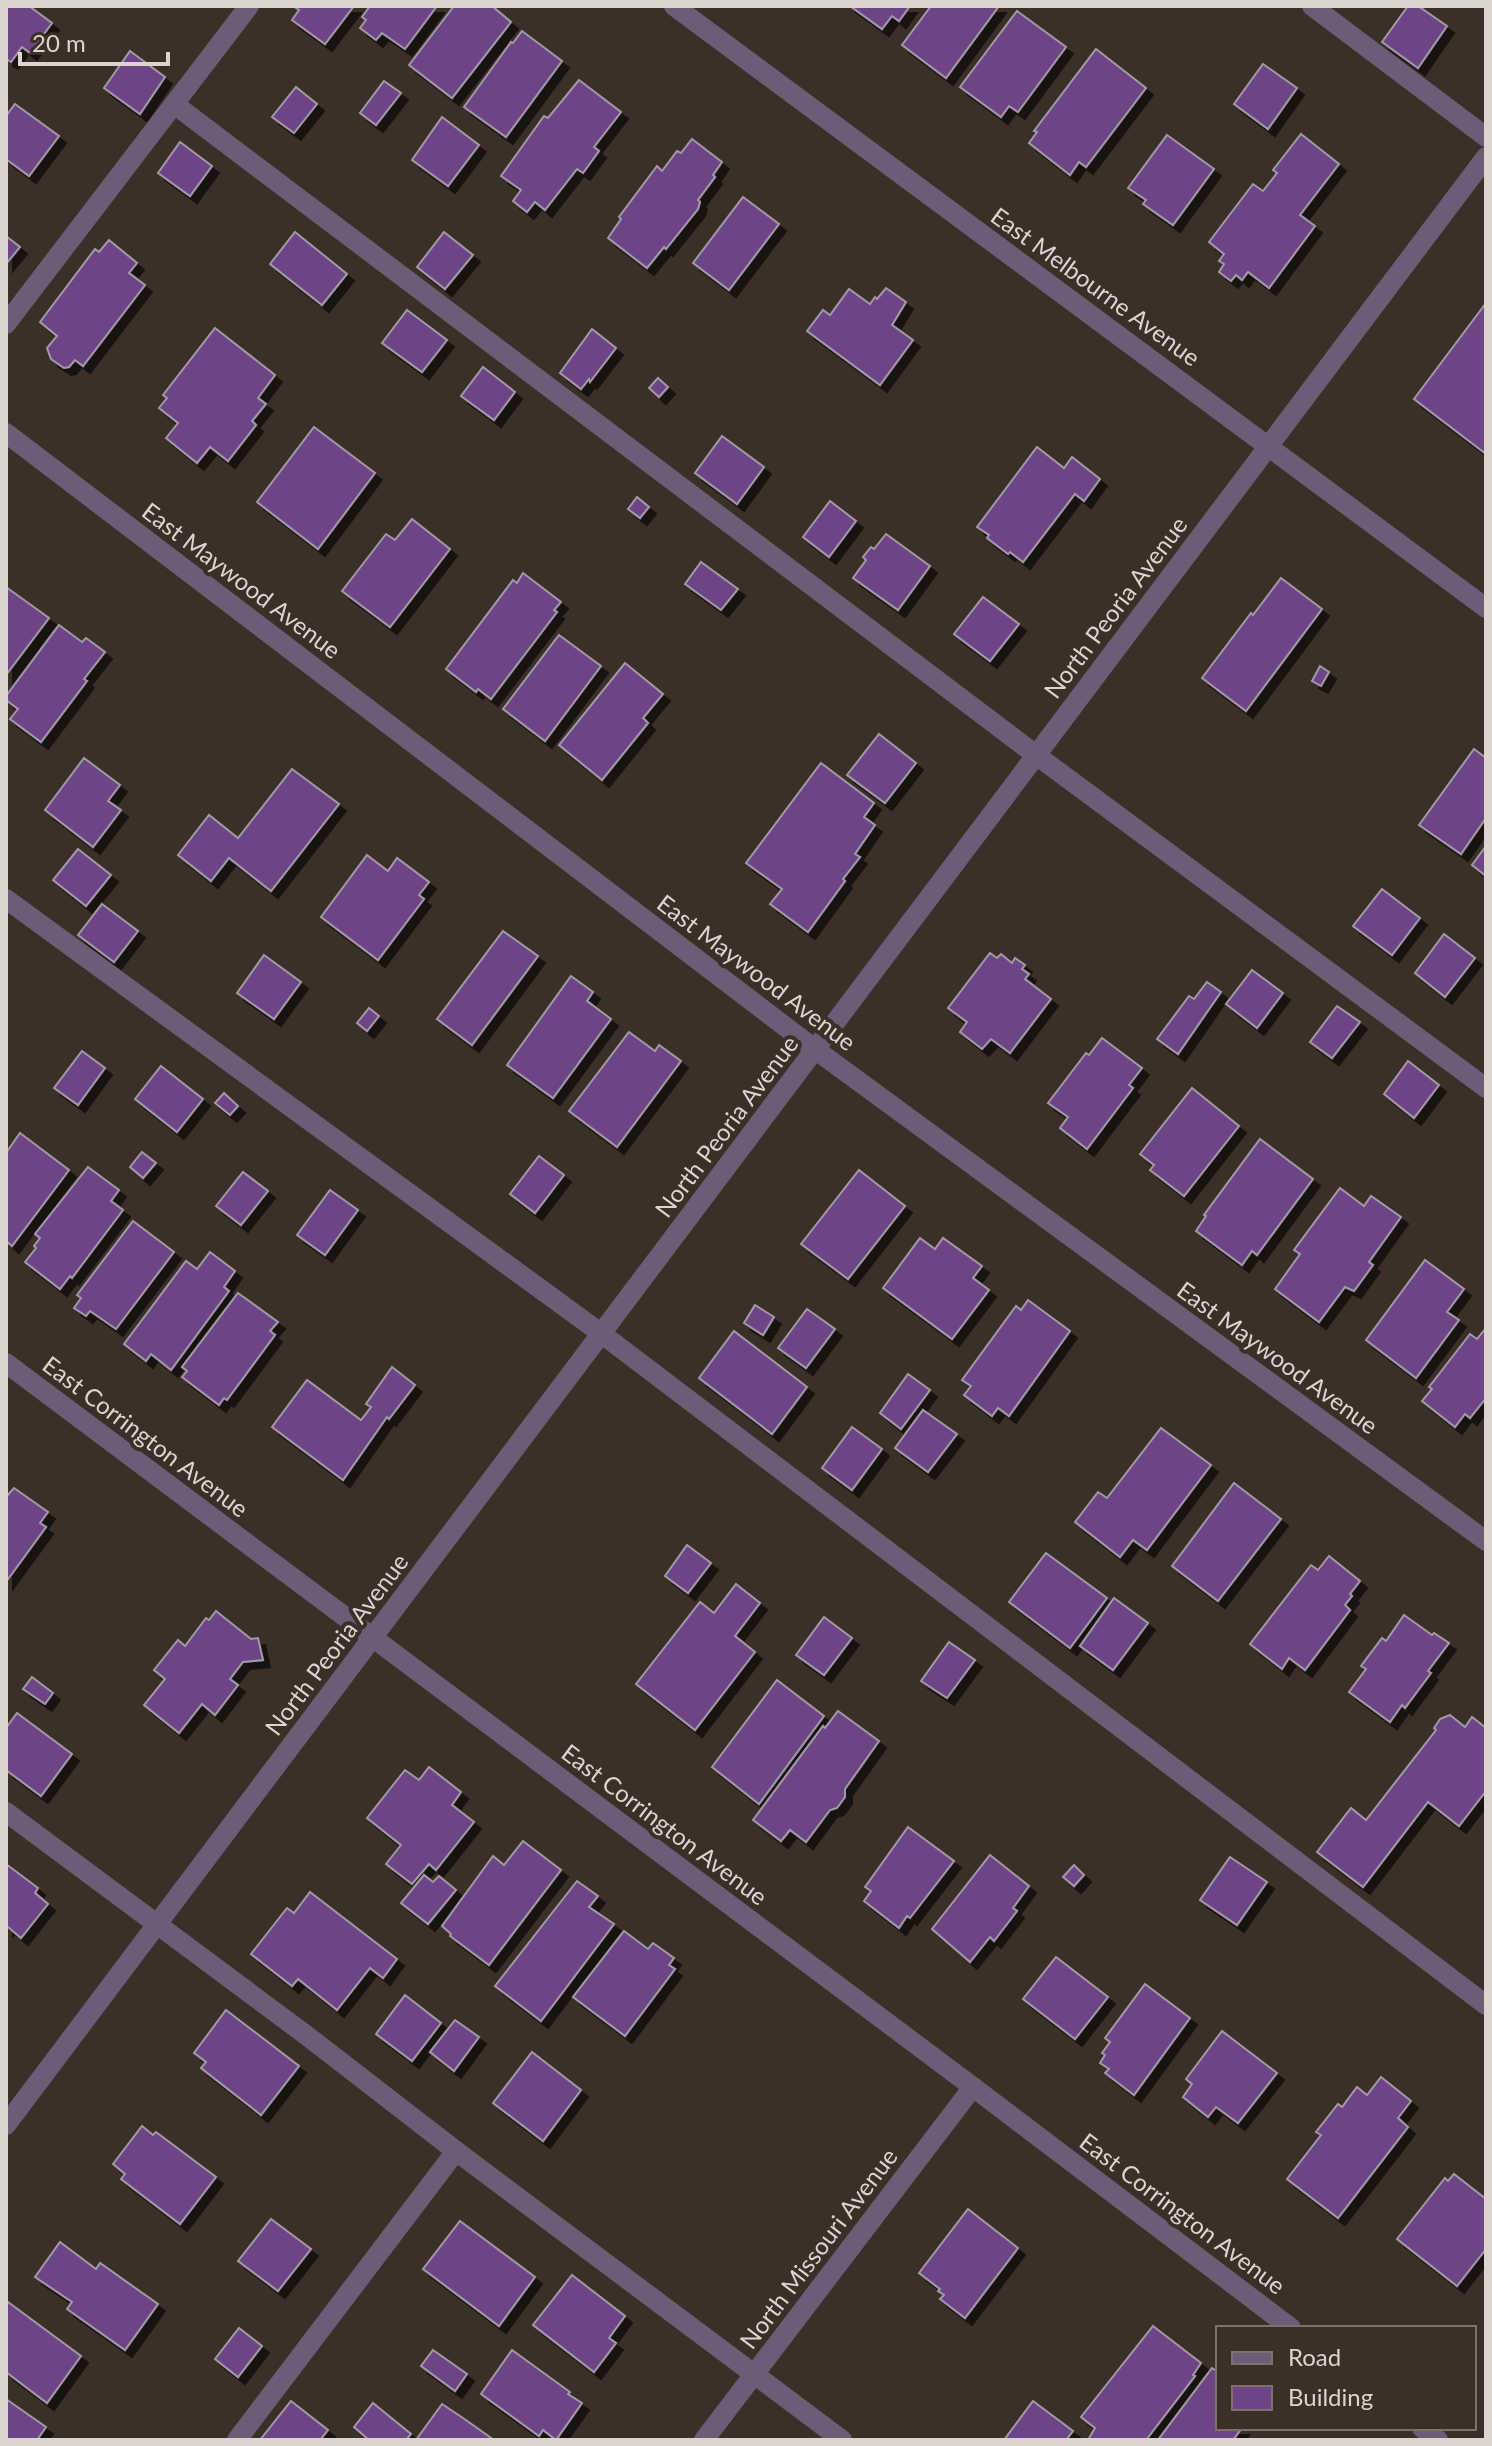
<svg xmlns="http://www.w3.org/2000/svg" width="1492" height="2446" font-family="Lato,sans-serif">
<defs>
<filter id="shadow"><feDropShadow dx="7" dy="7" stdDeviation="0" flood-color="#0009"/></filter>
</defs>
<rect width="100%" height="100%" fill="#3b2f27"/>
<!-- building -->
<g fill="#6d4586" stroke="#a199a7" stroke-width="2" filter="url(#shadow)">
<path d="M6,6H29L52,23L30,53L22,47L11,62L6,59Z"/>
<path d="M293,6H354L325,44L292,20L299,10Z"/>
<path d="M370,6H437L405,49L382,33L376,40L360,28L366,20L362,17Z"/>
<path d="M454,6H492L511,22L452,98L409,65Z"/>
<path d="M850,6H910L899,21L892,16L882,29Z"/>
<path d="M931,6H999L946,78L902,45Z"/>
<path d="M1408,6H1418L1447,26L1418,68L1382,42Z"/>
<path d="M1017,11L1066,47L1018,112L1009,106L1001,117L960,87Z"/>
<path d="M522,31L562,61L506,137L464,107L511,42L513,43Z"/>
<path d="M1096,49L1146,88L1086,167L1079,162L1070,175L1029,143L1037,132L1034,131Z"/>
<path d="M130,51L165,77L140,114L104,88Z"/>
<path d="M1263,64L1297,88L1268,129L1234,104Z"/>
<path d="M579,80L621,112L594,147L599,151L583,173L577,169L545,210L535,202L527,212L513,201L521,190L501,176L544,116L548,118Z"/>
<path d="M384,81L401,93L376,125L360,113Z"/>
<path d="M296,87L317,104L294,133L272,117Z"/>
<path d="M15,104L59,136L29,176L6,159V116Z"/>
<path d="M442,117L479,145L448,186L412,160Z"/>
<path d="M1301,134L1339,164L1300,215L1315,226L1269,288L1248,272L1242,280L1236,275L1231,281L1219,272L1224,264L1219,261L1224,254L1209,242L1253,184L1263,191L1277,173L1273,170Z"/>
<path d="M1167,135L1214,169L1173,225L1143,204L1146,200L1128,188Z"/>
<path d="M692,139L722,162L713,175L715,177L698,200L700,202L698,209L666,249L664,247L647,268L608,238L621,219L619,217L657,166L662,171L677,151L681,153Z"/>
<path d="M180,142L212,166L190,196L158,173Z"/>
<path d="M743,197L779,224L729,290L693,263Z"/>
<path d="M295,232L347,274L322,305L270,264Z"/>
<path d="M444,232L473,255L445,289L417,267Z"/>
<path d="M6,236L20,247L6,264Z"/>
<path d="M109,240L137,263L129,273L145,285L83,366L75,360L69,367L64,368L51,359L47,348L57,336L40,322L95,249L99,252Z"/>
<path d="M886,288L906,302L892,325L913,340L880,385L807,331L823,310L830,315L849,289L870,304L875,297L877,299Z"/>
<path d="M1486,303V454L1414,399Z"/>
<path d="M407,310L447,340L422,372L382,343Z"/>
<path d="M215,328L275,375L258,398L266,404L252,421L256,425L228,461L210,447L197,463L166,438L178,423L159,408L167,398L163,395Z"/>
<path d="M592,329L616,348L590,382L589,379L581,389L560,373Z"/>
<path d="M483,367L515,392L494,420L461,396Z"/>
<path d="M658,378L668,387L659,397L649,388Z"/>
<path d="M314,427L375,473L318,549L257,502Z"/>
<path d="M722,436L764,467L737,504L695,473Z"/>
<path d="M1037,447L1064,468L1072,457L1100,479L1084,501L1075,494L1023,562L1010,552L1008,554L987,538L989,535L977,527Z"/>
<path d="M637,497L649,507L640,518L628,509Z"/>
<path d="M830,501L856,521L829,557L803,537Z"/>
<path d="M412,519L450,549L390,627L342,591L386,534L395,540Z"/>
<path d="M886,534L930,566L898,610L853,578L866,560L863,557L871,547L874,549Z"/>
<path d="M701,562L738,589L721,610L685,584Z"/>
<path d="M523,573L561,602L554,610L557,612L491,699L478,689L476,692L446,669L513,580L517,583Z"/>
<path d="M1281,578L1322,609L1246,711L1202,678L1251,613L1253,615Z"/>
<path d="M6,587L49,618L6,675Z"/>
<path d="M983,597L1019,624L990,661L954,634Z"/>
<path d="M59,625L82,642L86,638L105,652L84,679L87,681L41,742L10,719L18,709L6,700V696Z"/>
<path d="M559,635L601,666L545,741L503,709Z"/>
<path d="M625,663L663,694L643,718L648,723L602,780L559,745Z"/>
<path d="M1320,666L1329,672L1321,686L1312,681Z"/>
<path d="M879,734L916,763L885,803L847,775Z"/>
<path d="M1474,749L1486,758V818L1461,854L1419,825Z"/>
<path d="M84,758L120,785L108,801L121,810L93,847L45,810Z"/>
<path d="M821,763L874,803L864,817L875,825L855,854L860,857L843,879L845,881L808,932L770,904L782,889L746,863Z"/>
<path d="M292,769L339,804L271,891L229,858L211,881L178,855L209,815L238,838Z"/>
<path d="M1486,846V876L1472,865Z"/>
<path d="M78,849L111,875L86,906L53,880Z"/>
<path d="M367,855L388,871L397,858L429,882L419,895L424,899L378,960L321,917Z"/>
<path d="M1382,889L1420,918L1392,955L1353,926Z"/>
<path d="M102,904L138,931L114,962L78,935Z"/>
<path d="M503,931L538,956L472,1045L437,1019Z"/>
<path d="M1444,934L1475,958L1445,997L1415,973Z"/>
<path d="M990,953L997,958L1001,954L1012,963L1015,958L1025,965L1022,969L1029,974L1025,979L1051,999L1010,1053L991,1039L982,1049L960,1032L967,1022L948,1008Z"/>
<path d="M264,955L301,982L274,1019L237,993Z"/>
<path d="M1252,970L1283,993L1257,1028L1226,1004Z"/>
<path d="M571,976L593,992L587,1001L611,1019L553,1098L507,1065Z"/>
<path d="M1207,982L1221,992L1178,1054L1157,1039L1189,996L1194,999Z"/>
<path d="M1337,1006L1360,1022L1332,1058L1310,1042Z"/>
<path d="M369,1008L379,1016L367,1031L357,1023Z"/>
<path d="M629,1032L655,1051L659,1045L681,1061L617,1147L569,1111Z"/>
<path d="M1102,1038L1142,1068L1129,1085L1133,1088L1087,1149L1060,1128L1068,1117L1048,1103L1086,1053L1089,1055Z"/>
<path d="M82,1051L105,1068L78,1105L54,1088Z"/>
<path d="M1408,1061L1439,1085L1414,1118L1384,1094Z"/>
<path d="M161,1066L203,1099L177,1132L135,1099Z"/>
<path d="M1192,1088L1239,1126L1184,1196L1150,1170L1154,1165L1140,1154Z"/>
<path d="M224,1093L238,1106L230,1115L215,1103Z"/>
<path d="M20,1133L69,1170L12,1246L6,1241V1153Z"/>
<path d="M1260,1139L1313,1179L1257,1255L1252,1251L1242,1265L1196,1231L1206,1216L1204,1215Z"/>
<path d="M142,1152L156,1163L143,1178L130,1167Z"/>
<path d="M539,1156L564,1175L535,1213L510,1194Z"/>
<path d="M88,1167L119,1190L111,1201L123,1210L72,1278L70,1276L60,1289L25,1262L36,1248L34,1246L40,1238L35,1234Z"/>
<path d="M859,1170L905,1206L848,1279L801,1244Z"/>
<path d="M243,1172L268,1191L241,1225L216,1206Z"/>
<path d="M1340,1188L1364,1206L1371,1196L1401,1217L1369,1262L1373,1265L1354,1291L1345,1287L1319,1322L1275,1289L1300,1254L1294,1250Z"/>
<path d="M330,1190L358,1210L325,1255L297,1235Z"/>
<path d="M133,1221L174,1252L116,1329L90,1311L86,1316L74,1308L81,1298L77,1295Z"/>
<path d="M920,1238L935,1249L943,1238L982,1266L973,1278L989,1290L952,1339L883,1288Z"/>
<path d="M210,1252L235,1271L224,1287L229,1291L171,1370L151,1354L146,1361L124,1344L186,1261L197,1269Z"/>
<path d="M1425,1260L1464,1289L1447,1312L1459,1320L1416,1378L1366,1340Z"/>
<path d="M238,1293L278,1322L270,1331L275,1335L227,1400L224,1398L219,1405L182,1377L187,1371L182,1367Z"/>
<path d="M1028,1300L1070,1331L1009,1416L998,1408L992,1416L964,1395L971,1386L962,1380L1016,1306L1021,1310Z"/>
<path d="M755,1305L774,1317L763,1335L744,1323Z"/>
<path d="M807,1309L835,1329L806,1368L778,1348Z"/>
<path d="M1486,1328V1398L1470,1418L1465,1414L1455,1427L1422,1401L1432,1389L1429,1387L1470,1334L1477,1339Z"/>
<path d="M734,1331L807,1387L772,1434L699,1378Z"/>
<path d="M392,1367L415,1385L389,1419L387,1417L343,1480L272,1427L307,1380L361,1420L371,1407L366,1404Z"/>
<path d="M908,1374L930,1390L901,1429L880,1413Z"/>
<path d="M923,1410L957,1434L928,1472L895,1448Z"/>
<path d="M852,1427L882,1449L852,1490L822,1468Z"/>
<path d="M1161,1428L1211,1465L1147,1550L1133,1540L1120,1557L1075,1522L1098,1492L1107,1498Z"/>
<path d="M1234,1483L1281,1519L1218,1601L1172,1566Z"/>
<path d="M14,1488L48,1512L40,1523L46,1527L6,1582V1497Z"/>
<path d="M687,1545L711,1563L688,1593L665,1576Z"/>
<path d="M1046,1553L1107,1598L1070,1648L1009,1602Z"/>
<path d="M1329,1556L1360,1581L1350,1594L1352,1596L1345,1605L1350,1610L1305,1670L1289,1658L1282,1669L1250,1644L1311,1565L1318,1570Z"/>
<path d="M736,1584L760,1603L735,1636L755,1652L695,1730L636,1684L700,1602L714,1613Z"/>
<path d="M1114,1598L1148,1623L1113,1670L1080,1646Z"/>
<path d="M216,1611L251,1639L258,1638L263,1660L243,1662L230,1679L238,1685L215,1715L202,1704L179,1733L144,1705L165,1679L154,1670L178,1640L185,1646L206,1618L209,1620Z"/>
<path d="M1404,1615L1432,1635L1434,1633L1449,1643L1428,1671L1431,1673L1405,1708L1402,1705L1390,1722L1349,1692L1366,1669L1361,1666L1382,1638L1386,1641Z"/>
<path d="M824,1617L852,1638L824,1675L796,1655Z"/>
<path d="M949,1642L975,1660L947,1698L921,1681Z"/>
<path d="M32,1677L53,1693L45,1704L23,1689Z"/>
<path d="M777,1680L824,1716L759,1804L712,1767Z"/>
<path d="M838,1711L879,1741L845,1789V1797L837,1808L830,1810L806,1842L790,1830L781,1841L753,1820L823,1726L825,1728Z"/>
<path d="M17,1713L72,1754L41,1796L6,1770V1728Z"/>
<path d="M1450,1715L1465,1727L1472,1717L1486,1728V1791L1459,1826L1428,1802L1363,1887L1317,1852L1351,1808L1366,1820L1436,1730L1434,1728L1440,1719Z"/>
<path d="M429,1767L461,1792L452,1805L474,1822L436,1870L429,1864L412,1884L386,1864L401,1845L367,1818L405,1770L419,1780Z"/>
<path d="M908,1827L954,1861L910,1918L907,1916L899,1928L864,1901L871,1891L865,1887Z"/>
<path d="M523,1841L561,1870L489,1965L450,1936L451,1934L442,1926L493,1856L504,1865Z"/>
<path d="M990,1855L1029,1886L1013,1908L1017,1911L994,1941L990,1937L970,1962L932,1929Z"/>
<path d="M1230,1857L1267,1882L1237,1925L1200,1900Z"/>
<path d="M6,1864L38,1888L35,1893L48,1904L21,1938L8,1927L6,1929Z"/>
<path d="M1074,1865L1084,1875L1074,1886L1063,1877Z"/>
<path d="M424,1875L433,1882L439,1876L456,1890L428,1924L401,1903Z"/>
<path d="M577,1881L598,1896L589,1907L614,1924L541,2021L495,1986Z"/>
<path d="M310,1892L397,1959L383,1978L370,1968L337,2010L298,1979L292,1986L251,1954L287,1908L294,1913Z"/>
<path d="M624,1931L648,1949L653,1943L674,1958L669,1965L675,1969L625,2036L573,1997Z"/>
<path d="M1056,1957L1108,1997L1075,2039L1023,1999Z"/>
<path d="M1145,1984L1190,2018L1134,2095L1105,2073L1109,2069L1100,2063L1105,2055L1102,2053L1110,2042L1105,2038Z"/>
<path d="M405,1995L441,2023L412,2061L376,2034Z"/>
<path d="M226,2010L299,2066L261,2115L201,2068L206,2062L194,2053Z"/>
<path d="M455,2020L479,2037L454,2071L430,2052Z"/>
<path d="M1222,2031L1277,2073L1238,2123L1216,2107L1208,2117L1183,2097L1192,2084L1186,2079Z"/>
<path d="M532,2052L581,2090L543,2141L493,2103Z"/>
<path d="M1381,2077L1411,2101L1398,2118L1408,2127L1338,2218L1287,2179L1321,2135L1316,2132L1338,2104L1342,2107L1357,2087L1367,2095Z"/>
<path d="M142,2126L153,2135L156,2132L216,2177L180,2224L121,2179L125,2174L113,2164Z"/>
<path d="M1454,2174L1486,2199V2249L1457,2286L1397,2239L1445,2178L1448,2181Z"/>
<path d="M968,2209L1018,2248L965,2318L940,2299L944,2295L938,2291L940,2289L919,2273Z"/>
<path d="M271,2219L311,2249L278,2291L238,2261Z"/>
<path d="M460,2221L535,2277L499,2326L423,2269Z"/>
<path d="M60,2242L96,2269L100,2263L158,2304L125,2350L67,2309L72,2302L35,2277Z"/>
<path d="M572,2275L625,2316L609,2338L616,2343L594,2372L533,2325Z"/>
<path d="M8,2302L81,2356L47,2403L6,2372V2304Z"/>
<path d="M1153,2326L1201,2363L1193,2375L1195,2376L1146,2440H1088L1095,2428L1081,2417Z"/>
<path d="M239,2328L262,2346L238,2377L215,2359Z"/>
<path d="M433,2350L467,2374L455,2391L421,2366Z"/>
<path d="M512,2350L570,2392L568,2394L582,2403L556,2440L543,2430L539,2436L481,2394Z"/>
<path d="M1212,2368L1218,2372V2428H1242L1233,2440H1158Z"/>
<path d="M6,2399L46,2427L37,2440H6Z"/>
<path d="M291,2401L328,2430L320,2440H260Z"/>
<path d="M1033,2401L1073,2431L1066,2440H1004Z"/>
<path d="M373,2403L411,2434L406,2440H369L354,2427Z"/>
<path d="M442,2404L463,2418L494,2440H416Z"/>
</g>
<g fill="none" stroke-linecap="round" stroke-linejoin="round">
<!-- service -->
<g stroke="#6e5b76" stroke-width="20">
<path d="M1312,6L1486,137"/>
<path d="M174,104L1036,755L1486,1088"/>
<path d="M6,324L249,6"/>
<path d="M6,899L602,1334L1486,2005"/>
<path d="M6,1812L306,2035L456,2151L842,2440"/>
<path d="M237,2440L456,2151"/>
</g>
<!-- minor -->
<g stroke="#6e5b76" stroke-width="20">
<path d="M674,6L1486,608"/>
<path d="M6,433L816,1050L1486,1541"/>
<path d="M6,1363L973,2087L1291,2328"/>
<path d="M6,2125L1486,157"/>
<path d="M1422,2428L1438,2440"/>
<path d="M704,2440L973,2087"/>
</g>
</g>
<g text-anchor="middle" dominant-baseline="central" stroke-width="8" stroke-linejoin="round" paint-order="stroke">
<!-- street labels -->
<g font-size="24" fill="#ddd4d0" stroke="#3b2f27">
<text transform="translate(1096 286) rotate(36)">East Melbourne Avenue</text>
<text transform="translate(242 580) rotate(37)">East Maywood Avenue</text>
<text transform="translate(1115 607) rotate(-53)">North Peoria Avenue</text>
<text transform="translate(757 972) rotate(37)">East Maywood Avenue</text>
<text transform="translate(726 1126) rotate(-53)">North Peoria Avenue</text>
<text transform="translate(1278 1357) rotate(36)">East Maywood Avenue</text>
<text transform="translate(146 1436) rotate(37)">East Corrington Avenue</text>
<text transform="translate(336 1644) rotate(-53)">North Peoria Avenue</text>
<text transform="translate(665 1824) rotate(37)">East Corrington Avenue</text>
<text transform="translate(1183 2213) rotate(37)">East Corrington Avenue</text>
<text transform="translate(818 2248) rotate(-53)">North Missouri Avenue</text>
</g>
</g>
<!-- border -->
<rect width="1492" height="2446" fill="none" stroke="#ddd4d0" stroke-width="16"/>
<!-- legend -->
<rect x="1216" y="2326" width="260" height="104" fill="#3b2f27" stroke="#7c716b" stroke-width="2"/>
<rect x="1232" y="2352" width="40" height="12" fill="#6e5b76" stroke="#7c716b" stroke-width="2"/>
<text x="1288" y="2366" font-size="24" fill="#ddd4d0">Road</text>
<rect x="1232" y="2386" width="40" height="24" fill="#6d4586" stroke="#7c716b" stroke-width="2"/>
<text x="1288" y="2406" font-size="24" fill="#ddd4d0">Building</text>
<!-- scale -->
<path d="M20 52v12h148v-12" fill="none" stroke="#ddd4d0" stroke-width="4"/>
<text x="32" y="52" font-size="24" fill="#ddd4d0" stroke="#3b2f27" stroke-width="6" paint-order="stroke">20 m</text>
</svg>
